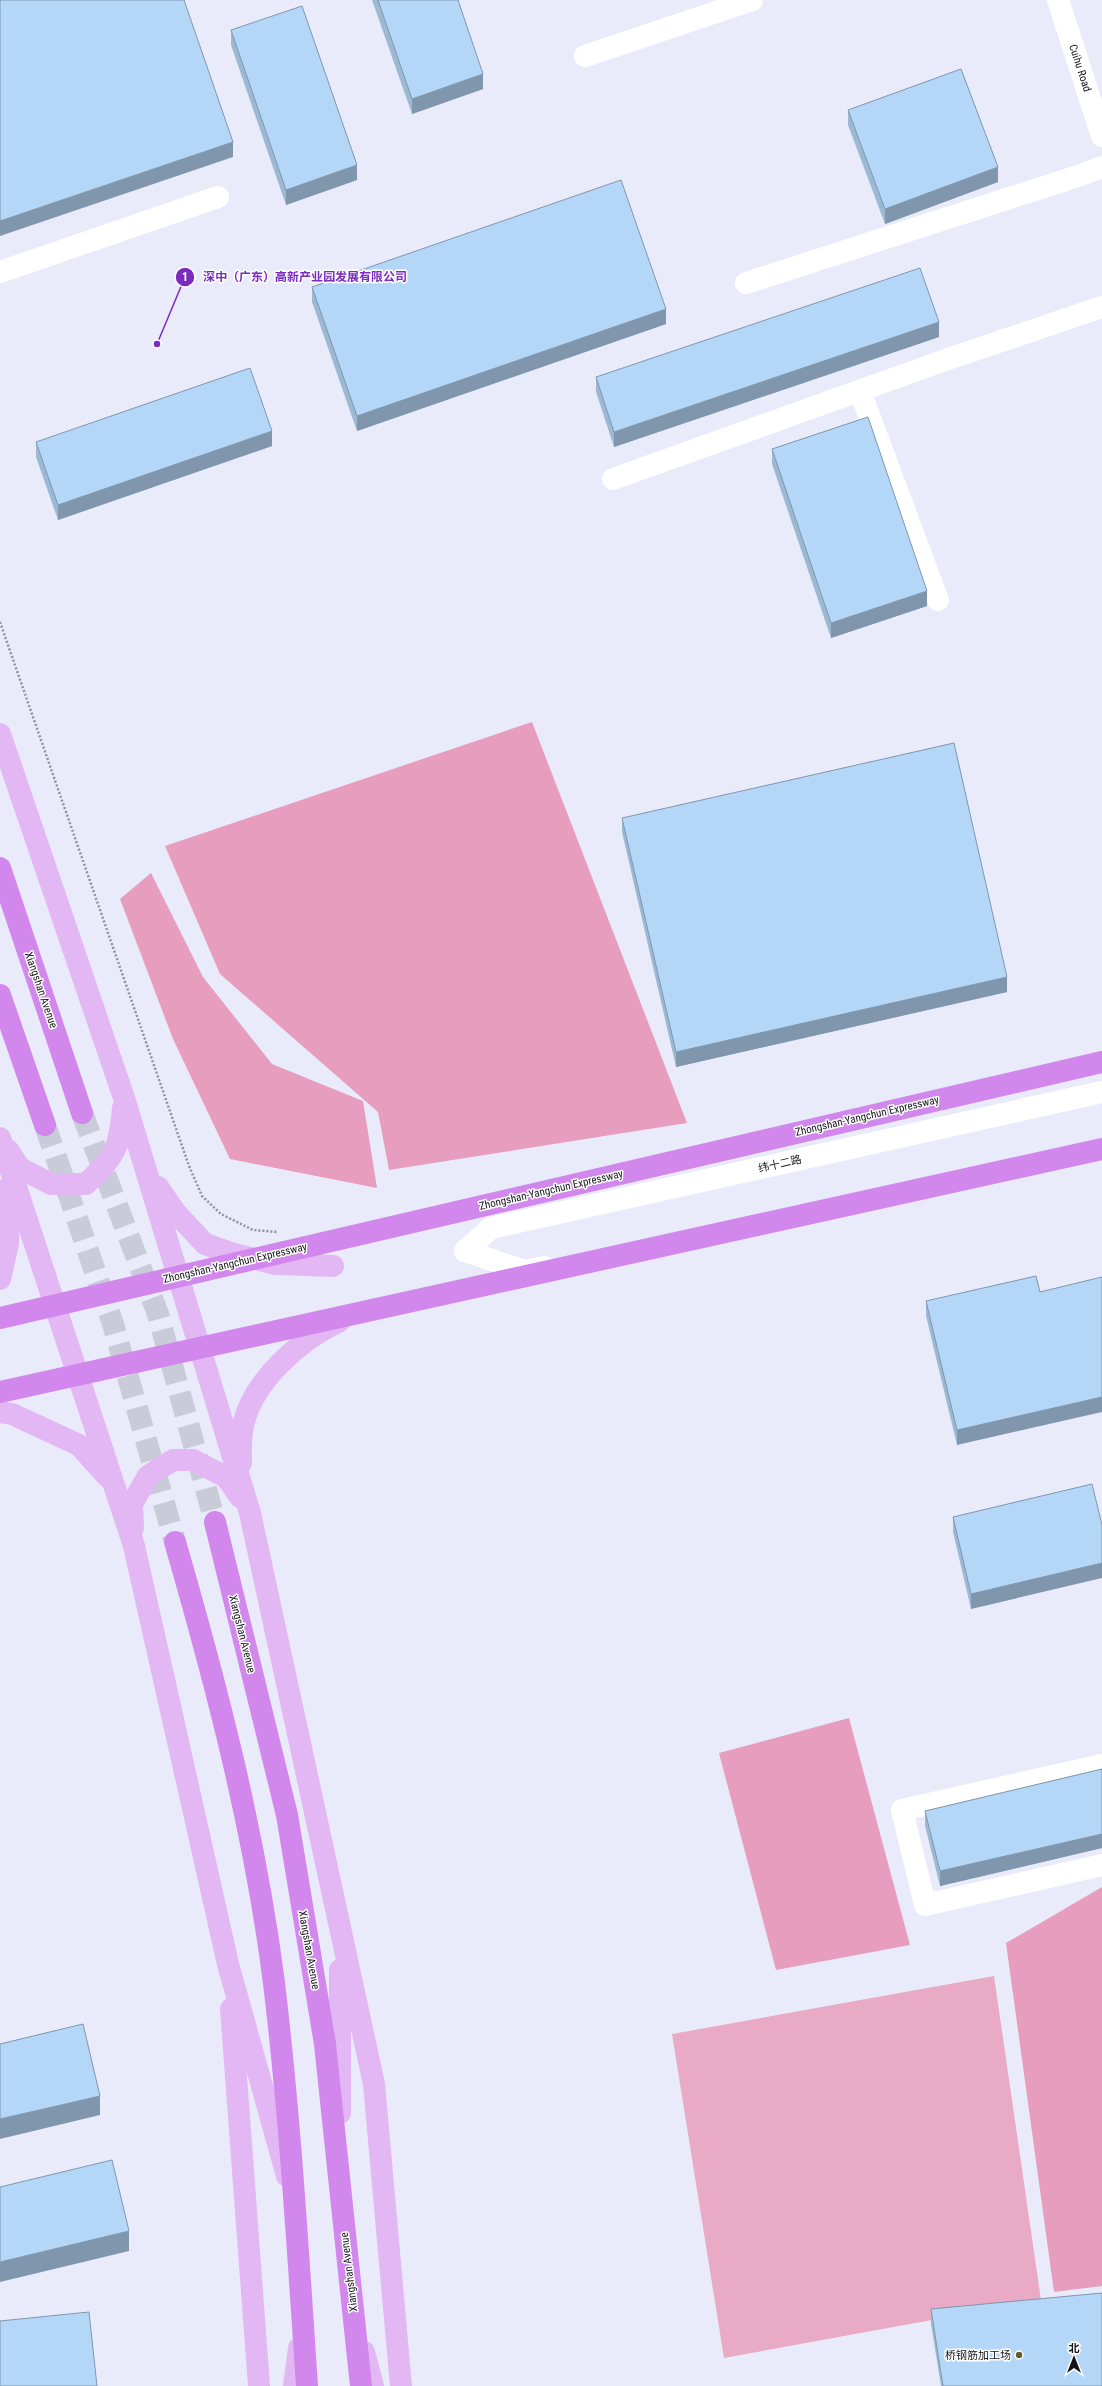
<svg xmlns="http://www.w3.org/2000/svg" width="1102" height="2386" font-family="'Roboto Condensed','Noto Sans SC',sans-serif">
<rect width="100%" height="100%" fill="#eaebfa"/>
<!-- green -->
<path fill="#e9aac5" d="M994,1976L1041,2300L724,2358L672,2034Z"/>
<!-- forest -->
<g fill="#e69dbe">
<path d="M532,722L687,1123L389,1170L378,1112L220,974L165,846Z"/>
<path d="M151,873L203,977L272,1064L363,1101L377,1188L230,1159L173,1039L120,899Z"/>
<path d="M849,1718L910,1945L776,1970L719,1753Z"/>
<path d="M1102,1887V2286L1054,2292L1006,1943Z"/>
</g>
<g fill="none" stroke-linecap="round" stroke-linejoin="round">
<!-- highway-tunnel -->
<g stroke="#cacbd9" stroke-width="22" stroke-dasharray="22 11" stroke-linecap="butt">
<path d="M82,1113L158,1314L215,1522"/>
<path d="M45,1125L113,1324L175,1542"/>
</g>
<!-- path -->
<path stroke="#90919c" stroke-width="2.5" stroke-dasharray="2 2" stroke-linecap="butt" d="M0,622L189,1166L202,1196L221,1214L253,1230L277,1232"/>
<!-- minor -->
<g stroke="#fff" stroke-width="22">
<path d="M1058,0L1102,136"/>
<path d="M585,56L752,0"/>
<path d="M0,272L218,197"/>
<path d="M746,283L1078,176L1102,167"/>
<path d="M860,391L938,600"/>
<path d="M613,479L951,358L1102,307"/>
<path d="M465,1251L491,1228L1102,1092"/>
<path d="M465,1251L525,1271L544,1267"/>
<path d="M1102,1765L902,1810L925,1905L1102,1865"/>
</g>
<!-- major -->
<g stroke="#e3b7f4" stroke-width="22">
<path d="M0,734L124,1098L250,1513L374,2084L401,2386"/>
<path d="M0,1138L134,1546L228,1964L287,2176"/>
<path d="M8,1150L20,1168L51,1184H86C116,1154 119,1150 123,1108"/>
<path d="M158,1187L176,1213L205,1244L234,1254L276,1264L333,1266"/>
<path d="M0,1279L8,1244L9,1187"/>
<path d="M0,1412L12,1414L79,1445L108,1477"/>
<path d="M241,1463C241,1451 240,1438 243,1426C252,1381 301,1339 340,1321"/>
<path d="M133,1528L132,1504L148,1476L173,1460H193L226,1477L240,1497"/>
<path d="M340,1970V2113"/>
<path d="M231,2009L259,2386"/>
<path d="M364,2352L373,2386"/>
<path d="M294,2386L299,2348"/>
</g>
<!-- highway -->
<g stroke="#d187ec" stroke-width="22">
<path d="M0,868L82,1113"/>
<path d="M0,995L45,1125"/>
<path d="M0,1318L1102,1062"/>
<path d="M0,1392L1102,1149"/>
<path d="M215,1522L287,1815L325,2044L361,2386"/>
<path d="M175,1542C217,1687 255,1833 274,1983C290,2116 298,2252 307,2386"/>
</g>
</g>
<!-- wall -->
<g fill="#9cb9d4">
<path d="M372,0H458L483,89L412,114Z"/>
<path d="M231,30L357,180L286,205L231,45Z"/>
<path d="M848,110L998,182L885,224L848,125Z"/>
<path d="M312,287L666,324L357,431L312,302Z"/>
<path d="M939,337L614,447L596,392V377Z"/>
<path d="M36,442L272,446L58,520L36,457Z"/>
<path d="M772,449L927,606L831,638L772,464Z"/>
<path d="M622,818L1007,992L676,1067L622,832Z"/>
<path d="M1040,1292L957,1445L926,1316V1301Z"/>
<path d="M953,1517L1102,1525L971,1609L953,1532Z"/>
<path d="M1102,1769V1848L940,1886L925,1826V1811Z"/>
<path d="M931,2309L1102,2386H941L931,2324Z"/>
</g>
<!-- shaded-wall -->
<g fill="#7f96ad">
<path d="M483,74V89L412,114V99Z"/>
<path d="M233,142V157L0,236V221Z"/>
<path d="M357,165V180L286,205V190Z"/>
<path d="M998,167V182L885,224V209Z"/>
<path d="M666,309V324L357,431V416Z"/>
<path d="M939,322V337L614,447V432Z"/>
<path d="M272,431V446L58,520V505Z"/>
<path d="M927,591V606L831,638V623Z"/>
<path d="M1007,977V992L676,1067V1052Z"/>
<path d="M1102,1397V1412L957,1445V1430Z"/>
<path d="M1102,1563V1578L971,1609V1594Z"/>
<path d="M1102,1834V1848L940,1886V1871Z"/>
<path d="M100,2096V2115L0,2139V2119Z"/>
<path d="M129,2231V2251L0,2282V2262Z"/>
</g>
<!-- building -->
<g fill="#b5d7f7" stroke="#7f96ad">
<path d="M0,0H184L233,142L0,221Z"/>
<path d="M378,0H458L483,74L412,99Z"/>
<path d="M302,6L357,165L286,190L231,30Z"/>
<path d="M961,69L998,167L885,209L848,110Z"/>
<path d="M621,180L666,309L357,416L312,287Z"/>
<path d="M920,268L939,322L614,432L596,377Z"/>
<path d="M250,368L272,431L58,505L36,442Z"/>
<path d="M868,417L927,591L831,623L772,449Z"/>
<path d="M954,743L1007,977L676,1052L622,818Z"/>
<path d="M1036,1276L1040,1292L1102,1277V1397L957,1430L926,1301Z"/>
<path d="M1092,1484L1102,1525V1563L971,1594L953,1517Z"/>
<path d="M1102,1769V1834L940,1871L925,1811Z"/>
<path d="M83,2024L100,2096L0,2119V2044Z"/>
<path d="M112,2160L129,2231L0,2262V2187Z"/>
<path d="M1102,2293V2386H943L931,2309Z"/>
<path d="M89,2312L97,2386H0V2321Z"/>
</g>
<!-- markers -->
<circle fill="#5c5e2b" stroke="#fff" stroke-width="1.5" cx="1019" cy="2355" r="4"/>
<g text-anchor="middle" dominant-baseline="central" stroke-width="3" stroke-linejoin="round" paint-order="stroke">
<!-- street labels -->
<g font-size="11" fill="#15151b" stroke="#fff">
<text transform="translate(1080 68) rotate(72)">Cuihu Road</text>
<text transform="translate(41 990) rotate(71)">Xiangshan Avenue</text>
<text transform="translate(867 1116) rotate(-13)">Zhongshan-Yangchun Expressway</text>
<text transform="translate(780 1164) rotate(-13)">纬十二路</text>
<text transform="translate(551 1190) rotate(-13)">Zhongshan-Yangchun Expressway</text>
<text transform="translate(235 1263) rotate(-13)">Zhongshan-Yangchun Expressway</text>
<text transform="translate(242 1634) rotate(76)">Xiangshan Avenue</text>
<text transform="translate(309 1950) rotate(80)">Xiangshan Avenue</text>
<text transform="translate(349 2272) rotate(-97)">Xiangshan Avenue</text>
</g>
<!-- poi labels -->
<g font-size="11" fill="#15151b" stroke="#fff" text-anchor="end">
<text x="1011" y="2355">桥钢筋加工场</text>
</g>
</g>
<!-- callouts -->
<path fill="none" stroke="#7b2cbf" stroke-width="1.5" d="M157 344L185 277"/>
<g fill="#7b2cbf" stroke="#fff" stroke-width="1.5">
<circle cx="157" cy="344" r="4"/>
<circle cx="185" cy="277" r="10"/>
</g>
<g font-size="12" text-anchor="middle" font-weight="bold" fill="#fff">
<text x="185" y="281">1</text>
</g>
<g font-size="12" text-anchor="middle" font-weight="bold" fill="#7b2cbf" stroke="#fff" stroke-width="3" stroke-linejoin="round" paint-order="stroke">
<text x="305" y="281">深中（广东）高新产业园发展有限公司</text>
</g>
<!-- north arrow -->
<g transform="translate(1074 2358)" stroke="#ffffff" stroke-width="3" paint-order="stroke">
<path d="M0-3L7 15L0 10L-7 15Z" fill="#15151b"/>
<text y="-6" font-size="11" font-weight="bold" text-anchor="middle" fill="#15151b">北</text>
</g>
</svg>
